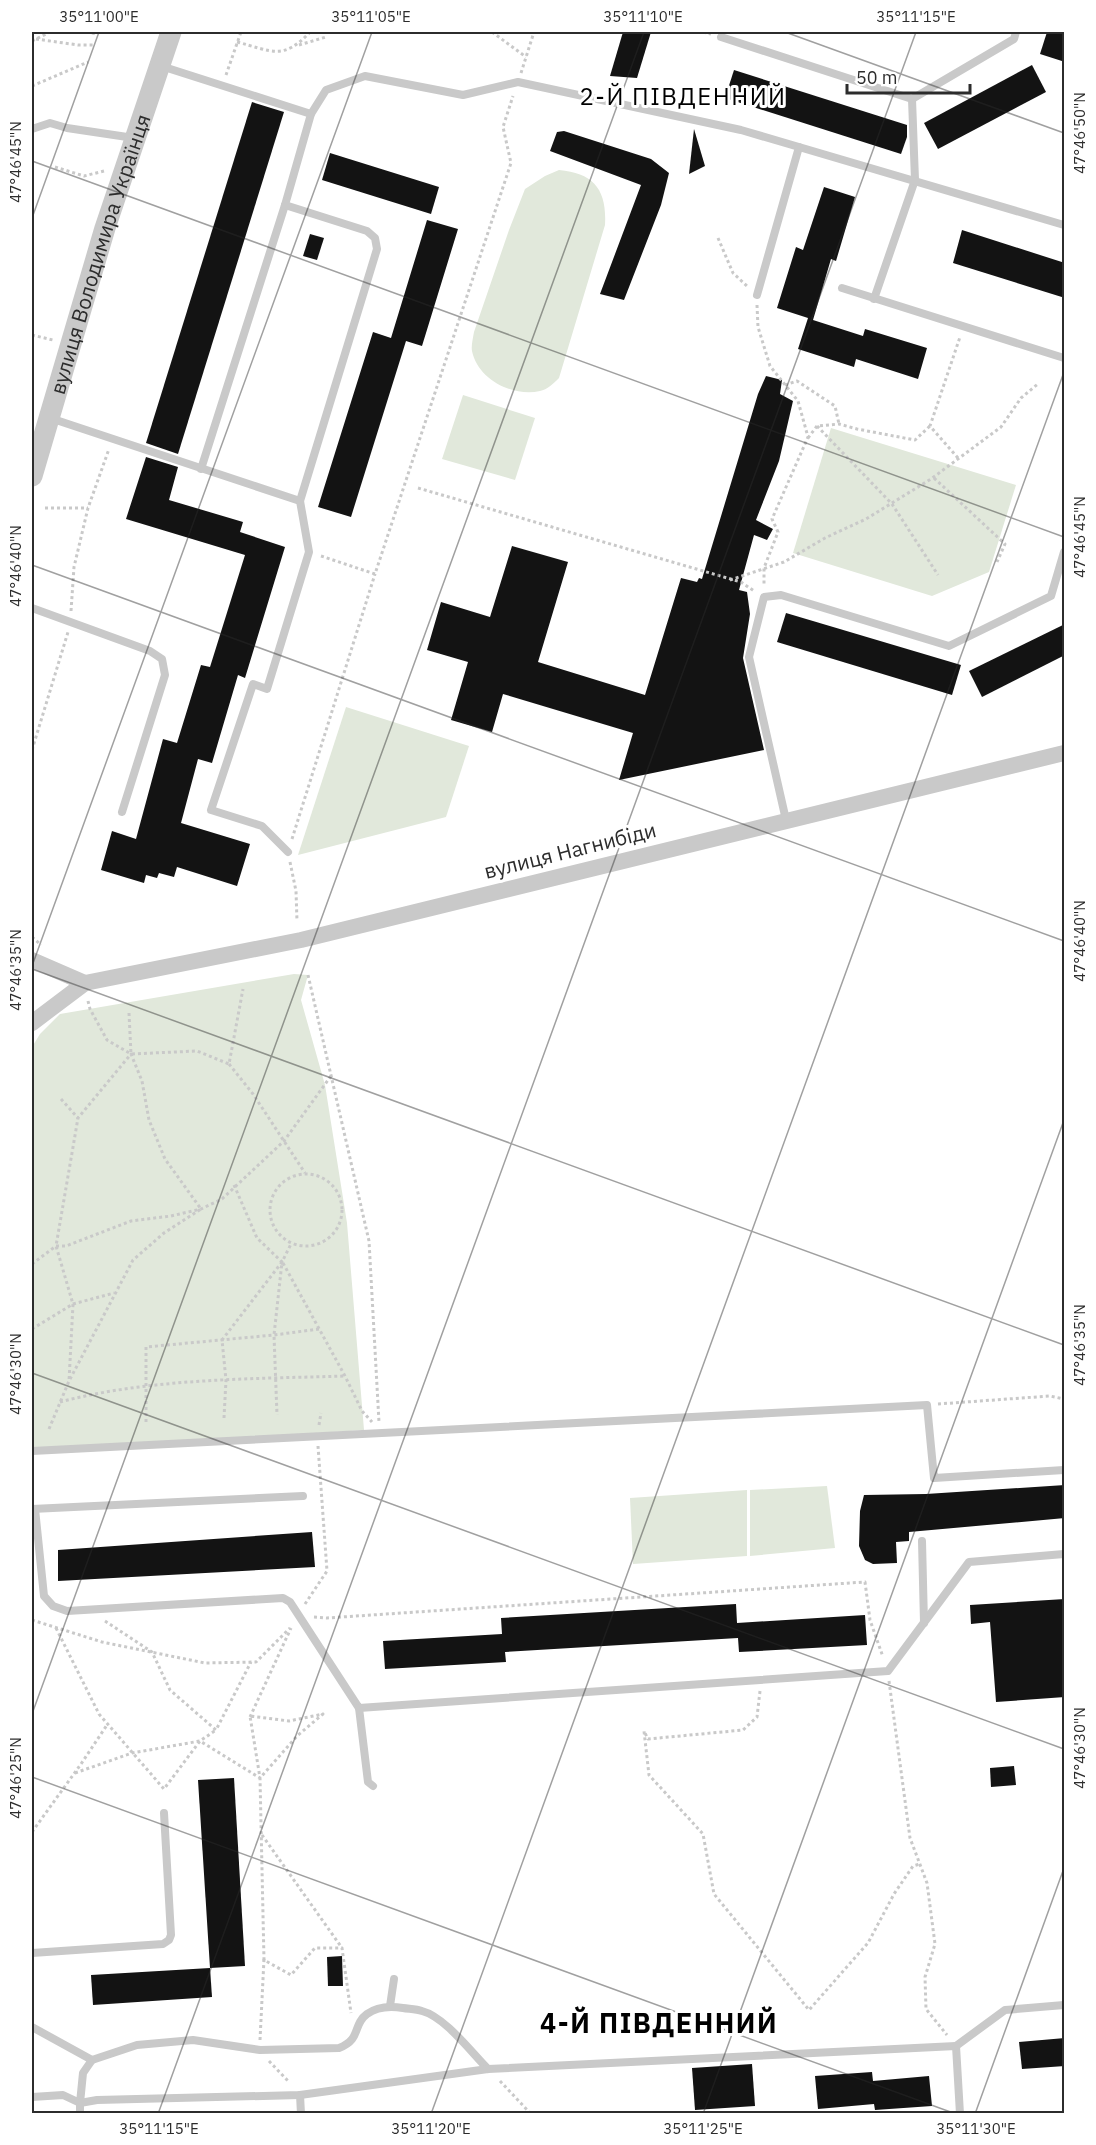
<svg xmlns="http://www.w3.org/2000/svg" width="1096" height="2145" font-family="'IBM Plex Sans',sans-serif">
<rect width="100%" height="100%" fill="#fff"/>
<!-- green -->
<g fill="#e1e8db">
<path d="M559,170C594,173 607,190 605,225L559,378C554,383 547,390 540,391C513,397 478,380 472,351C471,346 473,338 474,332L509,230L525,189L545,176Z"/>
<path d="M463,395L535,418L515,480L442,459Z"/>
<path d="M831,428L1016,485L989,572L932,596L793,553Z"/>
<path d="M346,707L469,746L446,817L298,855Z"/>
<path d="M294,974L308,975L301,1000L325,1085L347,1223L364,1430L32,1451V1047L40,1034L60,1014Z"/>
<path d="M827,1486L835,1548L750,1556V1490Z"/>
<path d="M747,1490V1556L633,1564L630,1498Z"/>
</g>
<!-- building -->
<g fill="#131313">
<path d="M623,32H651L637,78L610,76Z"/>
<path d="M1047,32H1065V62L1040,54Z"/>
<path d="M1032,65L1046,92L938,149L924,123Z"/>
<path d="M734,70L907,125V137L901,154L725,98Z"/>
<path d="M252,102L284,112L178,454L146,443Z"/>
<path d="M694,129L705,166L689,174Z"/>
<path d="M564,131L651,159L669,173L661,205L624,300L600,294L641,185L550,151L557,132Z"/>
<path d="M330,153L439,187L431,214L322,180Z"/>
<path d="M824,187L855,197L836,261L831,259L813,320L863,336L865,329L927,348L918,379L856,359L854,367L798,349L808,318L777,308L796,247L803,250Z"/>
<path d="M427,220L458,229L422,346L406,341L351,517L318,507L373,332L391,338Z"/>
<path d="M962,230L1065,263V298L953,263Z"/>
<path d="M310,234L324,238L317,260L303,256Z"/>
<path d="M766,376L782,380L780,394L793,401L779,461L756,520L773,529L767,540L754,535L739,590L747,592L750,614L743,658L764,750L619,780L633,733L503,694L492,732L451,720L468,662L427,650L441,602L490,617L512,546L568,562L538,662L645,695L681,578L697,582L699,578L702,579L758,394Z"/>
<path d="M146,457L178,467L169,500L243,522L240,532L285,547L245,678L238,675L212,763L198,759L181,823L250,844L237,886L177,867L174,877L159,873L157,878L146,875L144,883L101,870L112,831L136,839L163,739L177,743L201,665L210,667L245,555L126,519Z"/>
<path d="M786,613L961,665L952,695L777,642Z"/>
<path d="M1065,624V655L982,697L969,671Z"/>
<path d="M1065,1485V1518L909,1532V1541L896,1542L897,1563L873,1564L865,1560L859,1546L860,1511L864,1495L926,1494Z"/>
<path d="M312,1532L315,1567L58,1581V1550Z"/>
<path d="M1065,1599V1697L996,1702L990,1622L971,1624L970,1605Z"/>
<path d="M736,1604L737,1623L865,1615L867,1645L739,1652L738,1638L505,1652L506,1662L385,1669L383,1641L502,1634L501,1618Z"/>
<path d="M1014,1766L1016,1785L991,1787L990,1768Z"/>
<path d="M234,1778L245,1966L210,1968L198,1780Z"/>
<path d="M342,1956L343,1986H328L327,1957Z"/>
<path d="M210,1968L212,1997L93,2005L91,1975Z"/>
<path d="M1065,2038V2066L1022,2069L1019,2042Z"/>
<path d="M752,2064L755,2106L695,2110L692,2068Z"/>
<path d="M872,2072L873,2081L929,2076L932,2106L875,2110L874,2104L818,2109L815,2076Z"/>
</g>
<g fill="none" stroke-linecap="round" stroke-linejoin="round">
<!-- path -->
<g stroke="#c9c9c9" stroke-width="3" stroke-dasharray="3 3" stroke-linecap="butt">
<path d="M86,32L97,34"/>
<path d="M492,32L526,57"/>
<path d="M703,32L711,34"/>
<path d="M36,39L78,45H94"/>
<path d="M32,41L50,32"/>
<path d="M237,42C272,51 283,61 310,32"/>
<path d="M299,45L326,37"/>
<path d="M521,73L534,32"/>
<path d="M226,75L241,32"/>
<path d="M32,86L88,62"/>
<path d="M55,167L84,176L104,171"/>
<path d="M718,238L733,273L748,287"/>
<path d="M757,305L758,327L770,366L798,401L808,437L772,519L778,532L764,568V586"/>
<path d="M32,335L53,340"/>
<path d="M785,385L797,381L835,406L839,424"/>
<path d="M817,426L892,504L938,575"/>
<path d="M808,438L817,426L839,424L857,429L915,440L930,426"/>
<path d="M958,458L930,426L960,337"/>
<path d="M934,478L1005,544L997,562"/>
<path d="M418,488L741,582L754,591"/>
<path d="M45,508H88"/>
<path d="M321,556L375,574L511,163L503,127L513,96"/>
<path d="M730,580L784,562L825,538L866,519L931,479L1001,427L1021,398L1039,383"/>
<path d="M71,611L74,567L88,508L109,449"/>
<path d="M32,750L68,632"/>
<path d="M292,839L375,574"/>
<path d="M290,862L296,891L297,921"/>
<path d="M32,937L41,945"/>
<path d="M308,975L369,1241L379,1422"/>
<path d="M88,1001L90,1009L107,1040L131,1054"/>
<path d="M129,1013L131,1054L197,1051L229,1064L243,989"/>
<path d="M229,1064L253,1094L305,1173"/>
<path d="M61,1099L78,1118"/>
<circle cx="306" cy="1210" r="36"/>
<path d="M234,1185L257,1238L282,1262L291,1244"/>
<path d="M283,1263L345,1376L362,1411L372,1422"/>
<path d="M32,1264L56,1246H66L131,1221L171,1216L201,1209L222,1199L284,1141L331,1076"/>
<path d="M32,1329L73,1304L114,1293"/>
<path d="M60,1402C151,1378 251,1379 345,1376"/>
<path d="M938,1404L1050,1396L1064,1399"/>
<path d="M224,1418L226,1380L222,1340L282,1262L274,1335L277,1415"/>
<path d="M146,1422V1347L274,1335L319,1329"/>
<path d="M319,1425L321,1413"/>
<path d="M49,1429L69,1381L73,1304L56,1246L78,1118L131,1054L142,1081L149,1120L165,1159L201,1209L164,1233L133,1260L69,1381"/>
<path d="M305,1604L327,1571L318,1446"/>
<path d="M314,1617L327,1618L865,1582L870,1620L883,1657"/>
<path d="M32,1620L102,1642L205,1663L256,1662L290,1628"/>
<path d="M105,1621L152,1652L170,1690L216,1730L251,1662"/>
<path d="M56,1628L99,1714L164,1789L200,1741L260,1778L250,1716L289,1721L323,1714L297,1736L260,1778L264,1960L291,1975L315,1948H342L351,2013"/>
<path d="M889,1681L910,1838L927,1883L935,1944L925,1977L926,2009L947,2035"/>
<path d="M760,1691L757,1717L743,1730L648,1739L644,1731L649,1775L703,1834L714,1894L809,2010L868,1943L894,1894L913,1866L920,1864"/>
<path d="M250,1717L291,1628"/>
<path d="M75,1773L132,1753L200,1741L216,1730"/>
<path d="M32,1832L81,1764L107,1725"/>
<path d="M262,1835L342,1948"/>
<path d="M260,2040L264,1959"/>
<path d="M269,2061L289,2082"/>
<path d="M500,2081L531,2114"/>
</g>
<!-- service -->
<g stroke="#c9c9c9" stroke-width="8">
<path d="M721,37L912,99L915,180L874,299"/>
<path d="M161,66L311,114L285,205L201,469"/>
<path d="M912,99L1014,39L1016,32"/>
<path d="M311,114L326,90L365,76L463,95L518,82L741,130L799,147"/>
<path d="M32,129L50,123L67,128L134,138"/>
<path d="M285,205L367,231L375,238L377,249L300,501"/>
<path d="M842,288L1064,358"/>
<path d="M757,295L799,147L1064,225"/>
<path d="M50,418L300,501L309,552L267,689L253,684L211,810L262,826L288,852"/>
<path d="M32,608L150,651L162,659L165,675L122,812"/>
<path d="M786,820L749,657L764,597L781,595L949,646L1051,596L1064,552"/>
<path d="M32,1451L927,1405L934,1478L1064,1470"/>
<path d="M32,1509L303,1496"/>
<path d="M35,1509L44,1596L53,1606L67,1611L283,1598L290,1602L359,1708L888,1671L969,1562L1064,1554"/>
<path d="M922,1541L924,1623"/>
<path d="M359,1708L368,1782L373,1786"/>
<path d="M32,1953L163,1944L169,1940L171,1935L164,1813"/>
<path d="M390,2006L394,1979"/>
<path d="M32,2027L92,2060"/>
<path d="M956,2046L1005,2010L1064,2005"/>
<path d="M300,2095L301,2114"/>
<path d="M32,2097L63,2095L80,2103L83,2073L92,2060L137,2045L193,2040L260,2050L339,2048C362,2039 352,2025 367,2014C378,2006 391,2006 403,2008C409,2009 416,2009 422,2011C445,2017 471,2052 488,2069"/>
<path d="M80,2114V2103L97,2100L300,2095L488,2069L956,2046L960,2114"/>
</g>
<!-- minor -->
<g stroke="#c9c9c9" stroke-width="16">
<path d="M32,960L85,983"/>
<path d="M32,1023L85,983L301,940L1064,753"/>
</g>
<!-- tertiary -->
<path stroke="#c9c9c9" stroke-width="21" id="s1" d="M32,476L105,228L171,32"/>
</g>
<!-- ticks -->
<path fill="none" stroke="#2c2c2c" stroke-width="1.5" stroke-opacity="0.45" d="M785,32L1064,133M32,161L1064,537M32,218L99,32M32,565L1064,941M32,966L372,32M32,969L1064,1345M32,1373L1064,1749M32,1714L644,32M32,1777L956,2114M158,2114L916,32M431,2114L1064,372M703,2114L1064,1120M975,2114L1064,1868"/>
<g text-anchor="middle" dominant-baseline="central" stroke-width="6" stroke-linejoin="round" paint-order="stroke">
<!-- street labels -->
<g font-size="21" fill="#2c2c2c" stroke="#fff">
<text stroke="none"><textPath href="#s1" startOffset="232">вулиця Володимира Українця</textPath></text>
<text transform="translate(570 850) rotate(-14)">вулиця Нагнибіди</text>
</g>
<!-- quarter labels -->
<g font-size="24" letter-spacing="1.5" fill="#000" stroke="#fff">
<text x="683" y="96">2-Й ПІВДЕННИЙ</text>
</g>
<!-- district labels -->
<g font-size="27" font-weight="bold" letter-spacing="1.5" fill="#000" stroke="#fff">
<text x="659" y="2022">4-Й ПІВДЕННИЙ</text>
</g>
</g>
<!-- border -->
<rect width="1096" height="2145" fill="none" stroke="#ffffff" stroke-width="66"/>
<!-- scale -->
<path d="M847 84v9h123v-9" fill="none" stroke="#2c2c2c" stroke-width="3"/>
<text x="856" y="84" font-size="18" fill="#2c2c2c" stroke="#ffffff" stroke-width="4.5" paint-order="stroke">50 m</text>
<rect x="33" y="33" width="1030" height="2079" fill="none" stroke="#2c2c2c" stroke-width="2"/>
<g font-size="15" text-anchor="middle" fill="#2c2c2c">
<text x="99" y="22">35°11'00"E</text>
<text x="371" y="22">35°11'05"E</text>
<text x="643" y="22">35°11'10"E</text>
<text x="916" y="22">35°11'15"E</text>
<text transform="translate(1080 133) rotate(-90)" y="5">47°46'50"N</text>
<text transform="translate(16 162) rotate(-90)" y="5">47°46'45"N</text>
<text transform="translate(1080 537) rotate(-90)" y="5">47°46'45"N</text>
<text transform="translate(16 566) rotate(-90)" y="5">47°46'40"N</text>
<text transform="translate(1080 941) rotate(-90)" y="5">47°46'40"N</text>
<text transform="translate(16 970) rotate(-90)" y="5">47°46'35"N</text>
<text transform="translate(1080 1345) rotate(-90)" y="5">47°46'35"N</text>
<text transform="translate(16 1374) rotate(-90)" y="5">47°46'30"N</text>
<text transform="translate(1080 1748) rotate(-90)" y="5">47°46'30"N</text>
<text transform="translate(16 1778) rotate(-90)" y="5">47°46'25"N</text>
<text x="159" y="2134">35°11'15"E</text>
<text x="431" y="2134">35°11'20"E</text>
<text x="703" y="2134">35°11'25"E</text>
<text x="976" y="2134">35°11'30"E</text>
</g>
</svg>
